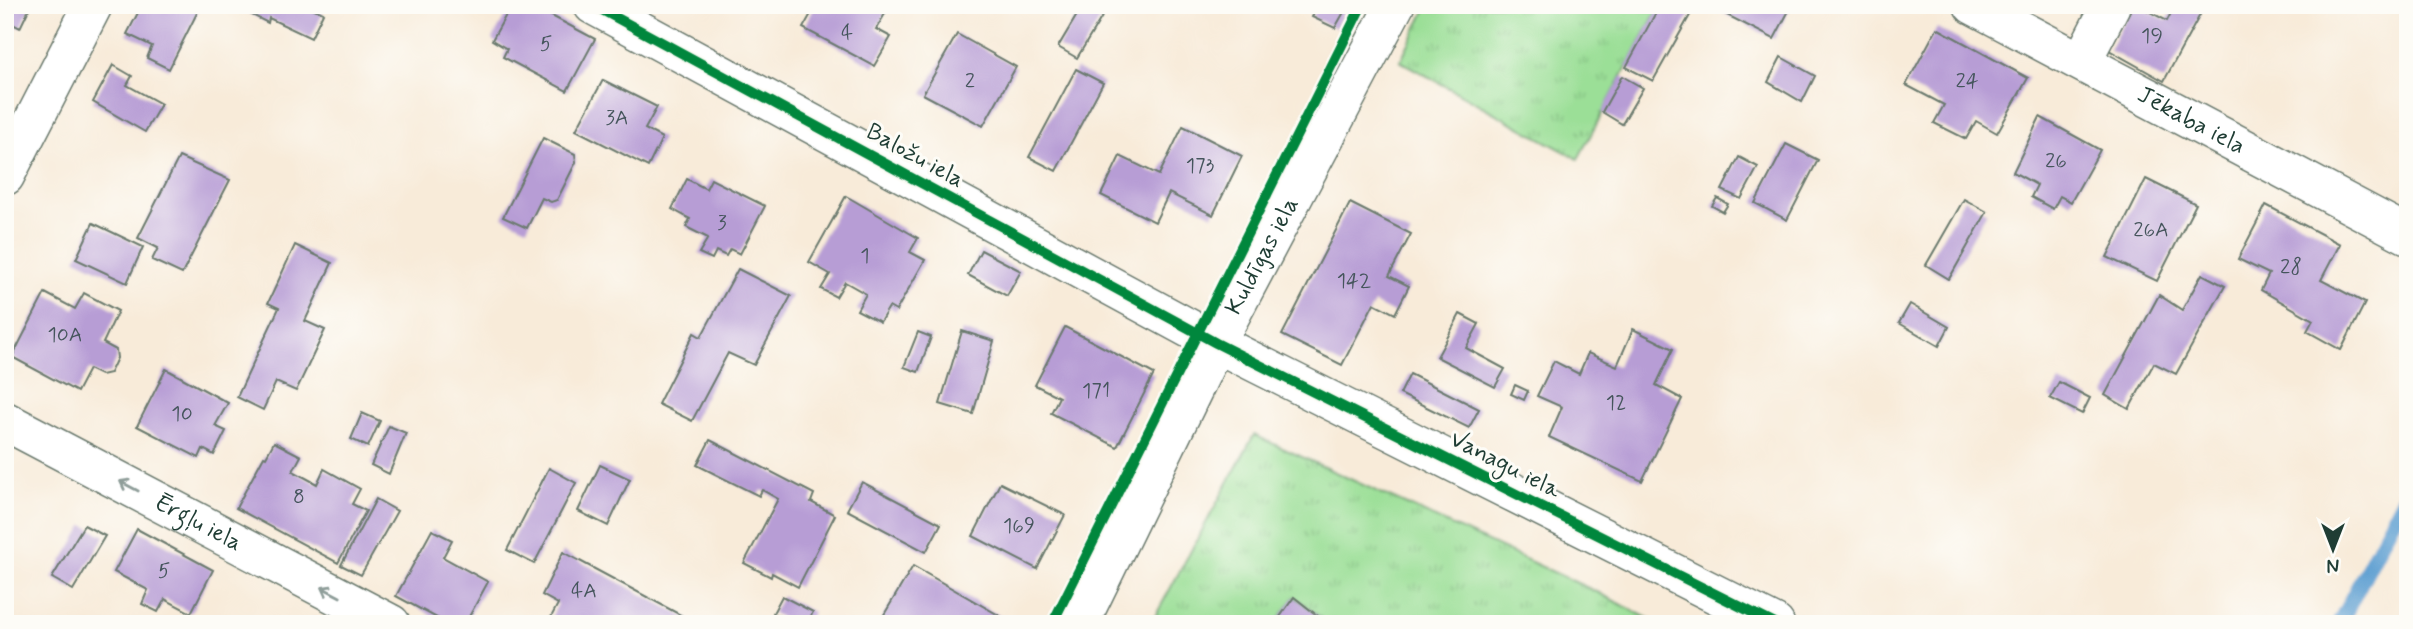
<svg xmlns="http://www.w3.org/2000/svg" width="2413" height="629" font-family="Mynerve,sans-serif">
<defs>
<pattern id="grass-tufts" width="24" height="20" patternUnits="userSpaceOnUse" patternTransform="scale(1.75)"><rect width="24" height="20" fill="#9bdf97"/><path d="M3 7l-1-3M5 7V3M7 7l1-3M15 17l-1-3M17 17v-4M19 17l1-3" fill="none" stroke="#85c083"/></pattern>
</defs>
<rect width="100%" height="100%" fill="#fdfcf7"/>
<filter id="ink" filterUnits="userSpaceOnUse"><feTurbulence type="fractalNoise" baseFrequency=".0143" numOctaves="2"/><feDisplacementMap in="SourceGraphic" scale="14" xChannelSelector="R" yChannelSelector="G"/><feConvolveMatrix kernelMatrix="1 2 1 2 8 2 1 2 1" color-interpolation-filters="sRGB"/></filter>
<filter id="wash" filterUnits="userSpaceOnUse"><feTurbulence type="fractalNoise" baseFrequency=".00686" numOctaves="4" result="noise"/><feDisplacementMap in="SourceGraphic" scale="28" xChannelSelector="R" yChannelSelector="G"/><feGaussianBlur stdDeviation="1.57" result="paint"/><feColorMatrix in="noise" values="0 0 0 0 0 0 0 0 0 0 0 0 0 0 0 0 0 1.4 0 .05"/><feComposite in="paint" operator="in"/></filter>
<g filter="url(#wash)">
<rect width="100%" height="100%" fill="#f8ebd9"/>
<!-- grass -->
<g fill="url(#grass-tufts)" stroke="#5d8e66" stroke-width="2">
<path d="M1428,5H1660L1578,159L1400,61Z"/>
<path d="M1254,435L1599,593L1659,624H1328L1295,597L1275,624H1151Z"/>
</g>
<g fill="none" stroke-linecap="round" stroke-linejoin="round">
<!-- stream -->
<path stroke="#60a0d2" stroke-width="16" d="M2339,624L2408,491"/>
</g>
<g id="blocks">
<!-- building -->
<g fill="#b79dd5">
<path d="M5,5H31L20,28L5,20Z"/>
<path d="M142,5H201L169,69L147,58L152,46L127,34Z"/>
<path d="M232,5H306L323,13L311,38L269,18L268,23Z"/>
<path d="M531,5L595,39L567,91L503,57L507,49L492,40L511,6L526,14Z"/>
<path d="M816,5L889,7L876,29L891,37L874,66L803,28Z"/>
<path d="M1083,5H1109L1077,58L1058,47Z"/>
<path d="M1318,5H1348L1335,28L1312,17Z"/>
<path d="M1660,5H1689L1694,8L1653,81L1626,67Z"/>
<path d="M1726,5H1792L1774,39L1723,13Z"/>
<path d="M2133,5H2137L2167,21L2175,5H2186L2201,13L2164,81L2109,50Z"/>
<path d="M1937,28L2028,78L1997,133L1976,121L1966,139L1934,123L1944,105L1906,85Z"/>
<path d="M957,34L1016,67L983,126L923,94Z"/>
<path d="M1781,57L1815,76L1802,102L1768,82Z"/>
<path d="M113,65L132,76L127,85L161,104L145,132L93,102Z"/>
<path d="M1076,69L1103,83L1056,171L1029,157Z"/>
<path d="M1622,76L1643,88L1622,124L1602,112Z"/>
<path d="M603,80L657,107L645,129L662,138L648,167L576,130Z"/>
<path d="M2040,117L2100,150L2071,202L2060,196L2053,209L2031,197L2037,185L2013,172Z"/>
<path d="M1183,126L1242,156L1213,215L1169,193L1155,222L1101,195L1120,156L1159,175Z"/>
<path d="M543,138L575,154L576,162L557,200L551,202L542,198L527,228L503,217Z"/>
<path d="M1786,144L1818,160L1787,220L1755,203Z"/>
<path d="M179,157L230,180L182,274L152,260L158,248L138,238Z"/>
<path d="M1739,157L1758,167L1741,199L1722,190Z"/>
<path d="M687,179L706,189L711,179L765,206L740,254L730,249L726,256L716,251L712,259L699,253L708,238L686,227L690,219L672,209Z"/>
<path d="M2146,179L2196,204L2157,281L2107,257Z"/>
<path d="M846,196L918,238L910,252L925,260L896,311L889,307L880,322L857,310L866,294L845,282L836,297L821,289L830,274L809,262Z"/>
<path d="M1717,198L1728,204L1723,212L1712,206Z"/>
<path d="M1964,199L1987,212L1949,279L1926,265Z"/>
<path d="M1350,203L1411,234L1389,276L1409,286L1395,314L1374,303L1342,365L1282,335Z"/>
<path d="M2266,205L2340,244L2321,280L2365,303L2341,350L2307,331L2313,320L2261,290L2269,274L2238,259Z"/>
<path d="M93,223L143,247L127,283L76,259Z"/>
<path d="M295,245L332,263L305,321L325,330L296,391L276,382L263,410L237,397L279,308L268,303Z"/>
<path d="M981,250L1021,271L1007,296L968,275Z"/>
<path d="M738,269L791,296L754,365L728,353L692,421L658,404L694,333L701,337Z"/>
<path d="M2202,274L2225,286L2176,374L2154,363L2129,409L2105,395L2159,295L2182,310Z"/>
<path d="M45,293L75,309L84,293L118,311L103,343L116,350L117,358L110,373L101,375L89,369L77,392L12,357Z"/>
<path d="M1910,304L1949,327L1939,346L1899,323Z"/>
<path d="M1460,314L1479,324L1466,348L1505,369L1495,387L1437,357Z"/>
<path d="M1065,327L1154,374L1117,447L1051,413L1059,397L1035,385Z"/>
<path d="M1633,329L1673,349L1656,385L1682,399L1642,481L1549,437L1562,407L1537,396L1554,361L1579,374L1588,353L1617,366Z"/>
<path d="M962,331L994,341L973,414L940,404Z"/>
<path d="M918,332L931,337L918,372L904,367Z"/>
<path d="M166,369L228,403L215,426L226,431L214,455L203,449L199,458L137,426Z"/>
<path d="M1410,374L1479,409L1469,428L1400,394Z"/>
<path d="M2059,382L2090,398L2082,414L2050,398Z"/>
<path d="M1515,385L1528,391L1524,400L1511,394Z"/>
<path d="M362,413L380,421L368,447L351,439Z"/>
<path d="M389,426L406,433L389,474L371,465Z"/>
<path d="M710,440L814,494L811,502L835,515L798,587L772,573L771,577L744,563L778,499L762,490L759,496L697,465Z"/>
<path d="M274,442L301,456L293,471L317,484L324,469L360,489L352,504L366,511L338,563L236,508L264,456L266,457Z"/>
<path d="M600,465L630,479L608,526L578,511Z"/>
<path d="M549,468L576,483L534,564L507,550Z"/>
<path d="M862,482L941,524L926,552L847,510Z"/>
<path d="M1000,483L1065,515L1037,569L973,536Z"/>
<path d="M376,499L397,511L361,575L341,565Z"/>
<path d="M84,525L105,536L73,590L52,578Z"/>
<path d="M137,529L213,570L191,613L165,599L158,612L142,604L148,590L114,572Z"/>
<path d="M432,530L452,540L443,557L488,582L465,624H448L396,596Z"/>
<path d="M563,552L690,620L689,624H560L550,619L558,604L542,595Z"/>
<path d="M913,566L1007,620L1005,624L879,623Z"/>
<path d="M782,596L813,612L807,624H794L773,613Z"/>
<path d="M1294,597L1328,624H1275Z"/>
</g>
</g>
</g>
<g filter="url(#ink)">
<use href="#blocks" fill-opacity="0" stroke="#6b7a6e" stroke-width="2"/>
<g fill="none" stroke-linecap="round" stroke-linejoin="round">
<!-- minor casing -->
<g stroke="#6b7a6e" stroke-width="41">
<g id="minor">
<path d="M593,5L1216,343L1775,624"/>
<path id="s1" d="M1973,5L2408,235"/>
<path d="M2082,61L2111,5"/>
<path d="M5,176L93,5"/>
<path id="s2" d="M5,421L391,624"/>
<path id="s3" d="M1079,624L1216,343L1395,5"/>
</g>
</g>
<!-- minor -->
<use href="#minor" stroke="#fff" stroke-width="38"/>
<!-- cycleway casing -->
<g stroke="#fdfcf7" stroke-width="15">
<g id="cycleway">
<path d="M593,5L1216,343L1775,624"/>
<path d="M1052,624L1362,5"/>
</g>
</g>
<!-- cycleway -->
<use href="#cycleway" stroke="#00873e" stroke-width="10"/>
</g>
<!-- one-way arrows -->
<defs><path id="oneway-shaft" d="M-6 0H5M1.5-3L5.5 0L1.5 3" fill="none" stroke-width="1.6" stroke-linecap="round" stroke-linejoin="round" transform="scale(1.75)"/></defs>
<g stroke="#8f9e9a">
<use href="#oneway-shaft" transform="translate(129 486) rotate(-152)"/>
<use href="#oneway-shaft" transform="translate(331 592) rotate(-152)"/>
</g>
</g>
<g text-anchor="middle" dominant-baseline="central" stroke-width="6" stroke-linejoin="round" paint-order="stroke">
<!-- number labels -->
<g font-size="21" fill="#45555c">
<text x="847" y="33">4</text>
<text x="2152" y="36">19</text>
<text x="546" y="44">5</text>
<text x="970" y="81">2</text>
<text x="1967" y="81">24</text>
<text x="617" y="118">3A</text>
<text x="2056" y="161">26</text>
<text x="1200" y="166">173</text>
<text x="722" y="223">3</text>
<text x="2151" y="230">26A</text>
<text x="865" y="256">1</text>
<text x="2291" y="267">28</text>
<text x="1354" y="281">142</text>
<text x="65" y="335">10A</text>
<text x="1096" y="391">171</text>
<text x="1616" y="403">12</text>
<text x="182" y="414">10</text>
<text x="299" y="497">8</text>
<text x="1019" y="526">169</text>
<text x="164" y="571">5</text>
<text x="584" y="591">4A</text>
</g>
<!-- street labels -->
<g font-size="24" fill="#1f3d34" stroke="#fdfcf7">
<text stroke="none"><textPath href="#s1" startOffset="247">Jēkaba iela</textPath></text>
<text transform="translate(915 156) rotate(29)">Baložu iela</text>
<text stroke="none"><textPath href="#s3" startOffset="411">Kuldīgas iela</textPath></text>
<text transform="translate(1505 465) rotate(27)">Vanagu iela</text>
<text stroke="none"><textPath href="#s2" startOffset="219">Ērgļu iela</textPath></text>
</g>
</g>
<!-- margin -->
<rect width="2413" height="629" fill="none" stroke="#fdfcf7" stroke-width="28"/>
<!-- north arrow -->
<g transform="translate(2333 549) rotate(180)" stroke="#fdfcf7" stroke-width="5" paint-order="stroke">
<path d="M0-5L12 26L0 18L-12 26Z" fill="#1f3d34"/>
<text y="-10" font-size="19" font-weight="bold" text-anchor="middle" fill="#1f3d34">N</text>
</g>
</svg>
